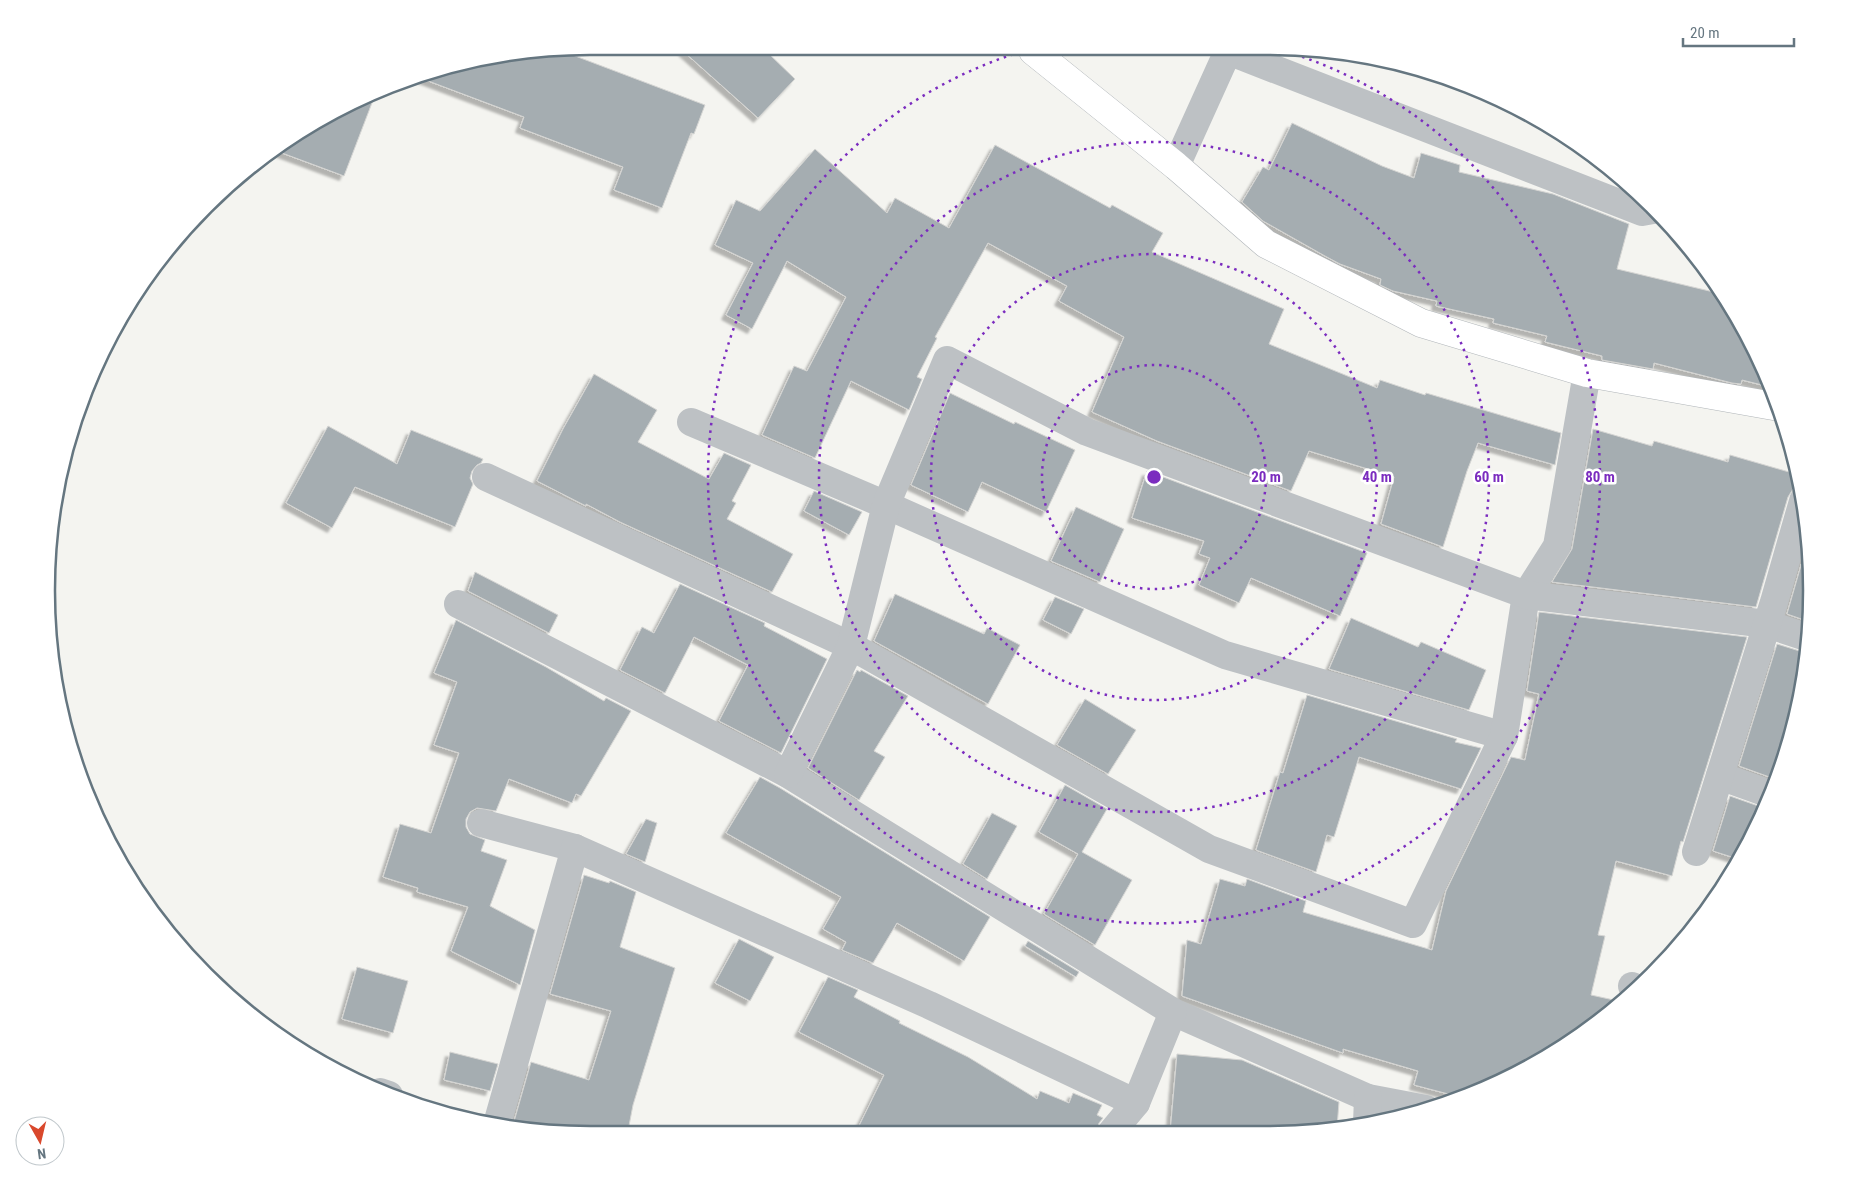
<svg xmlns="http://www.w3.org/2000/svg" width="1858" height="1181" font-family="'Roboto Condensed',sans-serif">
<defs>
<filter id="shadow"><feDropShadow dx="-4.5" dy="4.5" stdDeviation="1" flood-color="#0004"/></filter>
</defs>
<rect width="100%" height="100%" fill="#f4f4f0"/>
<!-- building -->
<g fill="#a5adb1" stroke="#d5d5d3" filter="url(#shadow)">
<path d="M519,51H562L705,105L694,134L691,133L662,208L614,190L623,167L520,128L524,117L415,76Z"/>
<path d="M683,51H766L795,79L758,118Z"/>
<path d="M375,95L344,176L274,150L288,138Z"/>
<path d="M1292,123L1382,166L1414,178L1421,153L1460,165L1459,172L1553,194L1629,224L1617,269L1722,294L1739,319L1770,387L1742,380L1741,384L1732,383L1654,363L1653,369L1602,360V356L1545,342L1547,336L1493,323L1494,319L1436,306L1437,301L1393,291L1380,285L1381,279L1340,264L1325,256L1263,221L1242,202L1263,167L1269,170Z"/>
<path d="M995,145L1110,208L1112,205L1163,233L1152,252L1284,309L1269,344L1377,388L1380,380L1425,395L1426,393L1561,433L1555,465L1478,443L1467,471L1443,547L1381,524L1394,477L1309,451L1291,491L1157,441L1092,412L1124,337L1059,301L1067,286L988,243L935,337L937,338L917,377L922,379L909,410L851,381L815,458L762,435L794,366L807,371L846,297L787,261L752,329L726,315L753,263L715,245L736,200L760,211L815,149L887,213L895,198L949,228Z"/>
<path d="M594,374L657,410L638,442L709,479L724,453L751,465L732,501L736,503L727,519L793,554L772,592L620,522L586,504V506L537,481L563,429Z"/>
<path d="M950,393L1014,424L1015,422L1075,450L1046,512L982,482L968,512L911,485Z"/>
<path d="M328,426L397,464L411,430L483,459L481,463L477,465L472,471L470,478L473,484L455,527L355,487L332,528L286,503Z"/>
<path d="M1593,429L1652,446L1654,441L1728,462L1730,455L1796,474L1799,486L1793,489L1788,497L1756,607L1552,582L1572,549Z"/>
<path d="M1147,471L1367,553L1340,616L1251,578L1239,603L1199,585L1210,558L1199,554L1204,541L1132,518Z"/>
<path d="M814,491L862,512L849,535L804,511Z"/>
<path d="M1076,507L1124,529L1100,582L1051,561Z"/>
<path d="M1808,541L1810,622L1787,614Z"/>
<path d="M475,572L558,615L549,633L468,591Z"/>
<path d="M680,584L765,623L764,626L827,659L781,753L719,721L748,665L694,637L665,693L620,670L642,627L654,633Z"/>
<path d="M895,594L984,634L987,628L1020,645L988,704L874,641Z"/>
<path d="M1055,597L1084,609L1071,634L1043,620Z"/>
<path d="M1539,612L1747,637L1683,842L1681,841L1672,876L1616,861L1598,935L1605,936L1591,995L1623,1002L1539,1062L1456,1096L1414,1085L1418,1071L1343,1049V1053L1182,996L1187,940L1201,944L1220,879L1245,886L1247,879L1306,901L1303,912L1432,950L1446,891L1511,757L1525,760L1539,694L1527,691Z"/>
<path d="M1351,618L1418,647L1421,642L1486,670L1469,710L1329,669Z"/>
<path d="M456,620L546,667L604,701L606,698L631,711L581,796L576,794L572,803L509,779L496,811L477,808L470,812L466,819V827L470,834L485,840L481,851L507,860L490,906L535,930L520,985L451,951L468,907L417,892L418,888L383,877L400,824L431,833L459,753L434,745L457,682L434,673Z"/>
<path d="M1777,644L1806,653L1793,732L1775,779L1739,766Z"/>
<path d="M857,670L860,672L861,670L908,696L874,751L885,757L859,800L808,768Z"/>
<path d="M1307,695L1457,739L1455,742L1481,748L1461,789L1359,757L1334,837L1327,835L1316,872L1256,850L1280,772L1283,773Z"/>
<path d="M1085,699L1136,730L1108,774L1057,745Z"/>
<path d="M760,777L780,788L990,917L964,961L897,923L873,963L842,950L846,942L823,929L841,897L726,833Z"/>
<path d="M1065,785L1107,809L1082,852L1132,880L1095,945L1044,914L1078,854L1039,832Z"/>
<path d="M1730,796L1764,808L1755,831L1738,859L1713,851Z"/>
<path d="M992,813L1017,826L987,879L963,864Z"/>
<path d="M646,819L657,823L645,862L626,854Z"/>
<path d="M584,875L609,883L610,881L636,892L620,947L675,968L633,1105L628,1131L529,1130L513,1125L531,1062L589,1080L611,1011L550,994Z"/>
<path d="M739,939L774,957L750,1001L715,983Z"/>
<path d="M1028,941L1079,972L1076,977L1025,946Z"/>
<path d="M357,967L408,981L393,1033L342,1019Z"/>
<path d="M828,977L858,990L854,997L900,1021L899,1023L968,1057L1037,1099L1040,1091L1069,1103L1073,1093L1102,1105L1097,1115L1103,1118L1099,1123L1096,1133L856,1132L884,1075L799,1032Z"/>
<path d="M450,1052L498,1064L490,1091L444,1080Z"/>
<path d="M1177,1054L1242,1060L1339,1102L1337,1128L1303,1134L1170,1133Z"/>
</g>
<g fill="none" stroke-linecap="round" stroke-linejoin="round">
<!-- secondary casing -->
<g stroke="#b0b5b9" stroke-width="29">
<path id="secondary" d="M1033,51L1176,166L1266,244L1421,323L1587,373L1779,407"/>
</g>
<!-- minor -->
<g stroke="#bdc1c4" stroke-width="28">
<path d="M1228,51L1642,212L1653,210"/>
<path d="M1176,166L1228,51"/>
<path d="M691,422L886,505L1225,655L1504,736"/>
<path d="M486,477L851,646L1209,849L1413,924L1504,736L1526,595L1557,546L1587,373"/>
<path d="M458,604L788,774L1173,1012L1368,1098L1426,1109"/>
<path d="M788,774L851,646L886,505L947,360L1087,432L1526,595L1767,624L1809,638"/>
<path d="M1720,776L1770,794"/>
<path d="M481,823L575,848L929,1005L1136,1103"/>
<path d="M1696,852L1774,602L1803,501"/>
<path d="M1632,986L1637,988"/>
<path d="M380,1092L389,1095"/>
<path d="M1367,1123L1368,1098"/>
<path d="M497,1124L575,848"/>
<path d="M1111,1133L1136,1103L1173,1012"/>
</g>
<!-- secondary -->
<use href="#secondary" stroke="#fff" stroke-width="28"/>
</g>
<!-- distance rings -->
<g fill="none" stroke="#7b2cbf" stroke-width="2.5" stroke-dasharray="2.5 5">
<circle cx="1154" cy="477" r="112"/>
<circle cx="1154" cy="477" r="223"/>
<circle cx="1154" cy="477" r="335"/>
<path d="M1288 52A446 446 0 1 1 1020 52"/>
</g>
<!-- crop -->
<path d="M0 0H1858V1181H0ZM590 55H1268A535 535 0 0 1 1803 590V591A535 535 0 0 1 1268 1126H590A535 535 0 0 1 55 591V590A535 535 0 0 1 590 55Z" fill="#fff" fill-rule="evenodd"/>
<path fill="none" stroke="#657680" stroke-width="2.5" d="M590 55H1268A535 535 0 0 1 1803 590V591A535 535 0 0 1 1268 1126H590A535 535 0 0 1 55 591V590A535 535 0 0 1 590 55Z"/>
<circle cx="1154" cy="477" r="8" fill="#7b2cbf" stroke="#fff" stroke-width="2.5"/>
<g font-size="15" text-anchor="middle" font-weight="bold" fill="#7b2cbf" stroke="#fff" stroke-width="5" stroke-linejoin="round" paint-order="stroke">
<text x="1266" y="482">20 m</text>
<text x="1377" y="482">40 m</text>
<text x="1489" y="482">60 m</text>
<text x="1600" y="482">80 m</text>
</g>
<!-- north arrow -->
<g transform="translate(40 1141) rotate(172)"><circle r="24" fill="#ffffff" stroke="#c1c8cc"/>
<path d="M0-4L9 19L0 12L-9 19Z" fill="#d9482c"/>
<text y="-8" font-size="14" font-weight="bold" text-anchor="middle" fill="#657680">N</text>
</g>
<!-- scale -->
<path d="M1683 38v8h111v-8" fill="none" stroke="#657680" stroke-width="2.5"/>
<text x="1690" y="38" font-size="15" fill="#657680" stroke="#ffffff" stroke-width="4" paint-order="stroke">20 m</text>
</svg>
